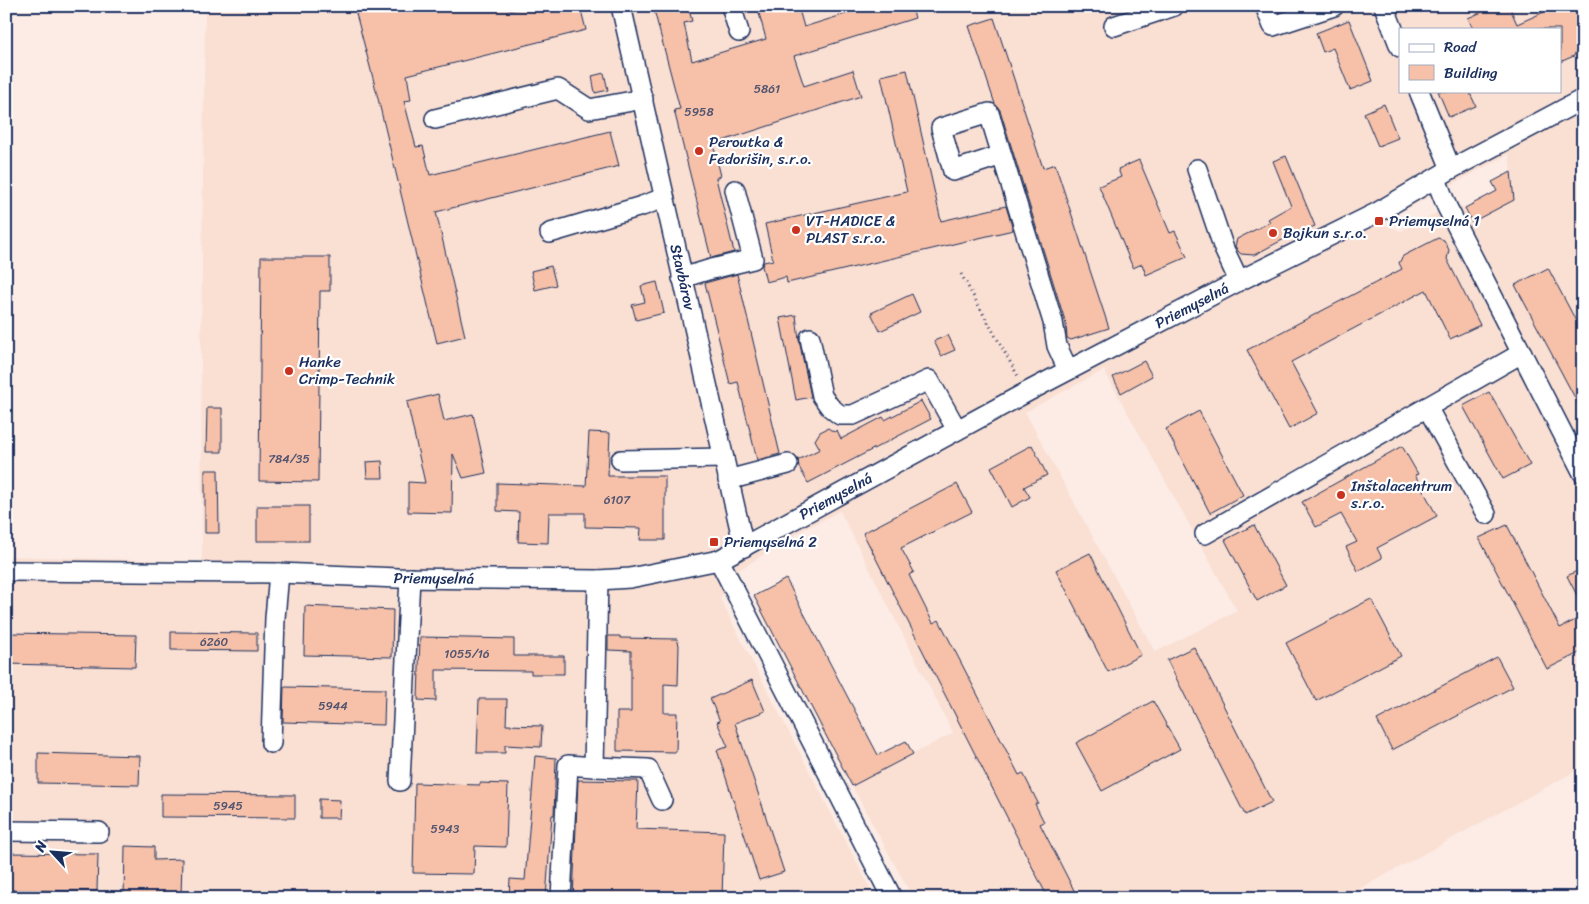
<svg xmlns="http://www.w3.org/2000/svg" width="1589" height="904" font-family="Sriracha,sans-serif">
<rect width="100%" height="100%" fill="#fcece5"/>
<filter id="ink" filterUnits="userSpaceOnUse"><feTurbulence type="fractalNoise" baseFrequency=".02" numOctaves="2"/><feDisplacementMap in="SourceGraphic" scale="10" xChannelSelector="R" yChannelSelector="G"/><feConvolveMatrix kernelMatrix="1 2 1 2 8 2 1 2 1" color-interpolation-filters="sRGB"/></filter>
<g filter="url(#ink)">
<!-- built -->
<path fill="#fadfd3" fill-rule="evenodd" d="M205,6H1583V767L1343,898H913L852,786L953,733L840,511L801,531L728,577L720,599L875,898H6V556L202,562L201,350ZM1400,29H1560V91H1400ZM1509,154L1511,172L1492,182L1497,192L1466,208L1454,204L1401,231L1380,223ZM1104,370L1237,611L1155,652L1025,412Z"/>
<!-- building -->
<g fill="#f6c1a8" stroke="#1b2f5e">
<path d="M354,6H509V11L529,6H580L586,30L407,75L411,100L404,101L416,147L423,146L430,175L610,131L619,166L436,212L465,336L437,343L374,82Z"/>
<path d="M653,6H688L692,21L684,23L692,61L766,39L757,6H798L804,27L871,6H911L915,18L794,56L804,86L853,70L861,96L713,144L721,176L716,178L734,252L711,258L674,110L680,109Z"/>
<path d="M1496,6H1509L1517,24L1544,12L1542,6H1583V34L1574,56L1560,62V29H1473L1468,18Z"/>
<path d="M994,18L1043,168L1055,164L1109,328L1071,340L1067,338L1066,324L1000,110L995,104L969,26Z"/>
<path d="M1349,20L1373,81L1350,90L1333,48L1323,52L1316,33Z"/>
<path d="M907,70L941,221L1006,206L1013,230L787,283L786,277L766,282L762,266L764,262L773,260L765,224L907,192L881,76Z"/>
<path d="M604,73L608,90L595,93L592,76Z"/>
<path d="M1438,91H1469L1476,106L1449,117Z"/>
<path d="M1384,104L1398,138L1378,146L1364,113Z"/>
<path d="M1286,156L1315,226L1290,236L1254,255L1241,254L1238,251L1235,246L1237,239L1270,222L1268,219L1291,206L1273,161Z"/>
<path d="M1139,160L1170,233L1175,231L1187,257L1146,275L1142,264L1133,268L1099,186L1121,177L1118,169Z"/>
<path d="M1511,172L1514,200L1472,222L1465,208L1497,191L1492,182Z"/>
<path d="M1438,238L1444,240L1449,250L1447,259L1480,325L1450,339L1426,290L1291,362L1318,413L1289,429L1247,350L1402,269L1399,263L1403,256Z"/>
<path d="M261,257H330V291H320L318,482L259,481Z"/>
<path d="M551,266L556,285L535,290L531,271Z"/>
<path d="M1548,268L1583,334V413L1515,285Z"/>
<path d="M737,274L780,454L757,460L738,382L730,384L705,283Z"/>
<path d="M657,282L664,313L636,320L632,305L645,302L641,286Z"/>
<path d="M912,294L920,312L880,331L871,313Z"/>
<path d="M796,315L799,340L811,397L796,400L780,318Z"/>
<path d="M948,335L955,350L941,356L934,341Z"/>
<path d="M1144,361L1152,376L1121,393L1113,377Z"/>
<path d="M1489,392L1530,465L1503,479L1463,406Z"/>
<path d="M438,394L444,421L473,414L486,473L463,478L453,454L452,513L408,512V482L425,483L407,402Z"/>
<path d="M921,401L931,419L808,483L799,467L798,460L820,449L815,440L820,432L828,428L834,432L837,430L841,439L883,417L885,420Z"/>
<path d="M207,408H222V452H206Z"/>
<path d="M1199,411L1243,495L1210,513L1166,429Z"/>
<path d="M589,432L610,433L608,476H665V540H640L641,528L585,527V513H549L548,543L518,542L519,512L497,511V483L586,486Z"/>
<path d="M1032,445L1047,475L1024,487L1030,497L1012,507L991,467Z"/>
<path d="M1402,446L1418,474L1415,475L1437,516L1377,548L1382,558L1358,571L1346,547L1357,542L1341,514L1316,527L1302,502Z"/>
<path d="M382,461L383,478H367L366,462Z"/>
<path d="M205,470H218L219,533H205Z"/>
<path d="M957,484L972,512L901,548L914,572L909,575L933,623L939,620L1019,775L1023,773L1038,803L1035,804L1044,822L1040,824L1078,898H1048L863,533Z"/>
<rect x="257" y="506" width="52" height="35"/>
<path d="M1254,525L1286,585L1257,601L1225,540Z"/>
<path d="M1507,525L1560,628L1583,616V651L1547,669L1479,538Z"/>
<path d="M1090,553L1141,655L1108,672L1056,570Z"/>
<path d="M1583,568V607L1567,576Z"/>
<path d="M786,579L878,755L906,741L913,754L852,786L754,596Z"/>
<path d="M1371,599L1401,656L1316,701L1286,643Z"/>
<path d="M305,606L393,610L392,657L304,655Z"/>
<path d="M171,632L257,633V651L171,650Z"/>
<path d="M6,633L136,635L135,667L6,664Z"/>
<path d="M608,636H620V638L677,639L679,645L678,685L664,684V713H677L676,752L617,751V712H631V651L608,650Z"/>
<path d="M420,637L514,639V656H564V674H531V671L436,670V701L418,700Z"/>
<path d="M1194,647L1272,802L1245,815L1167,660Z"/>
<path d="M1497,657L1513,687L1392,750L1377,720Z"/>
<path d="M752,680L765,711L735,723L784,872L759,880L717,750L728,747L717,722L720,721L710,699Z"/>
<path d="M284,687L385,689L384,725L283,722Z"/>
<path d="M479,699H507L506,725L542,726L541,747L505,745V753H477Z"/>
<path d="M1153,701L1180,749L1102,791L1076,743Z"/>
<path d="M38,753L140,756L139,785L38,783Z"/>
<path d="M535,756L556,758L554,815H552L546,898H509L510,879L525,880Z"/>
<path d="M578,780L638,781L636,829L724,832L722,898H573Z"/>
<path d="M415,783L480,785V783L508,784L506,847L475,846L474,874L413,873Z"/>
<path d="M161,794L295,795V818L161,817Z"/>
<path d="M319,799L340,800L339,818H319Z"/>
<path d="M125,846L154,847V860L182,859L181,898H124Z"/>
<path d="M6,853L98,854L97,891L6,890Z"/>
</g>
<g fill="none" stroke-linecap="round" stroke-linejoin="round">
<!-- minor casing -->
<g stroke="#1b2f5e" stroke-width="22">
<g id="minor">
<path id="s1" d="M621,6L744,547"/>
<path d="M731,6L739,32"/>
<path d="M1265,6L1273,26L1334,6"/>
<path d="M1384,6L1400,47"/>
<path d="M1114,26L1174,6"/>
<path d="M1419,91L1451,169"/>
<path d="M435,119L558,89L589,109L643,99"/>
<path d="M1002,155L953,171L941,128L989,113L1053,322L1057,346L1068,370"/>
<path d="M1197,169L1224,249L1239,281"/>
<path d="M1436,179L1447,207L1583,473"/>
<path d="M550,233L642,206L664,198"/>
<path d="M682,278L708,270L753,259L735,190"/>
<path d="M810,338L822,396L830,407L840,415H853L929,380L957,430"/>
<path d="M1427,407L1486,514"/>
<path d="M621,460L724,458"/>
<path d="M728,480L788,464"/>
<path d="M1205,534L1522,353"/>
<path d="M719,560L892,898"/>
<path id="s2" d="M6,571L279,573L398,578L598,580L630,578L719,560L1027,392L1239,281L1378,212L1451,169L1583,99"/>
<path d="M271,743L275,618L279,573"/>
<path d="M594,767L648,769L662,800"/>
<path d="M400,781L410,578"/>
<path d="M6,831L99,832"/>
<path d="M561,898L568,765L594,767L598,580"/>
</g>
</g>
<!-- path -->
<path stroke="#1b2f5e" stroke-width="3" stroke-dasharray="1 4" stroke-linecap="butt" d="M961,274L1019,378"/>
<!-- minor -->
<use href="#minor" stroke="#fff" stroke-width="19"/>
</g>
</g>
<!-- markers -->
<g fill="#c8321e" stroke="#fff" stroke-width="2">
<circle cx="699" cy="151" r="5"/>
<rect x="1374" y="216" width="10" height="10" rx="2.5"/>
<circle cx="796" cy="230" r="5"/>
<circle cx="1273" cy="233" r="5"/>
<circle cx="289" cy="371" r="5"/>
<circle cx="1341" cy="495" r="5"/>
<rect x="709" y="537" width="10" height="10" rx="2.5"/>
</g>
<g text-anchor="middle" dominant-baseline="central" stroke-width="4.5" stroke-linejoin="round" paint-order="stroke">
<!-- number labels -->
<g font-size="12" fill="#525470">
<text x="767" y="89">5861</text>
<text x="699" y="112">5958</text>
<text x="289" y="459">784/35</text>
<text x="617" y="500">6107</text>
<text x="214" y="642">6260</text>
<text x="467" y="654">1055/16</text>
<text x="333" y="706">5944</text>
<text x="228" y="806">5945</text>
<text x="445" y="829">5943</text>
</g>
<!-- poi labels -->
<g font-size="15" fill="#1b2f5e" stroke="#fff" text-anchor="start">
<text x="709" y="142">Peroutka &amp;<tspan x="709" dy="17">Fedorišin, s.r.o.</tspan></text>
<text x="806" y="221">VT-HADICE &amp;<tspan x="806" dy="17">PLAST s.r.o.</tspan></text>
<text x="1389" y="221">Priemyselná 1</text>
<text x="1283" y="233">Bojkun s.r.o.</text>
<text x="299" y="362">Hanke<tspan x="299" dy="17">Crimp-Technik</tspan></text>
<text x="1351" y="486">Inštalacentrum<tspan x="1351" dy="17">s.r.o.</tspan></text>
<text x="724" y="542">Priemyselná 2</text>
</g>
<!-- street labels -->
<g font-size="15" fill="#1b2f5e" stroke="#fff">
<text stroke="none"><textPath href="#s1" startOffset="278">Stavbárov</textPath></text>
<text stroke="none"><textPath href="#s2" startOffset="1252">Priemyselná</textPath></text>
<text stroke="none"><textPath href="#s2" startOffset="848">Priemyselná</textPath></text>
<text stroke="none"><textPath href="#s2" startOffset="428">Priemyselná</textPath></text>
</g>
</g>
<!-- margin -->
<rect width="1589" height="904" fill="none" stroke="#fff" stroke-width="25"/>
<rect x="12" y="12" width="1564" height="879" fill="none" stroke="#1b2f5e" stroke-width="2" filter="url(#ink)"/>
<!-- legend -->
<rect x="1399" y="28" width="162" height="65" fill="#ffffff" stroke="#a4acbf"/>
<rect x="1409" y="44" width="25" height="8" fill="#ffffff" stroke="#a4acbf"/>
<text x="1444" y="52" font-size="15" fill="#1b2f5e">Road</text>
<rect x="1409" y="65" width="25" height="15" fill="#f6c1a8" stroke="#a4acbf"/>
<text x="1444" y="78" font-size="15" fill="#1b2f5e">Building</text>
<!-- north arrow -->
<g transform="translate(52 852) rotate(296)" stroke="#ffffff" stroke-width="4" paint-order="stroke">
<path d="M0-4L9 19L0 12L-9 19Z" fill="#1b2f5e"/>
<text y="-8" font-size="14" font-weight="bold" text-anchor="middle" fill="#1b2f5e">N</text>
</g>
</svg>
